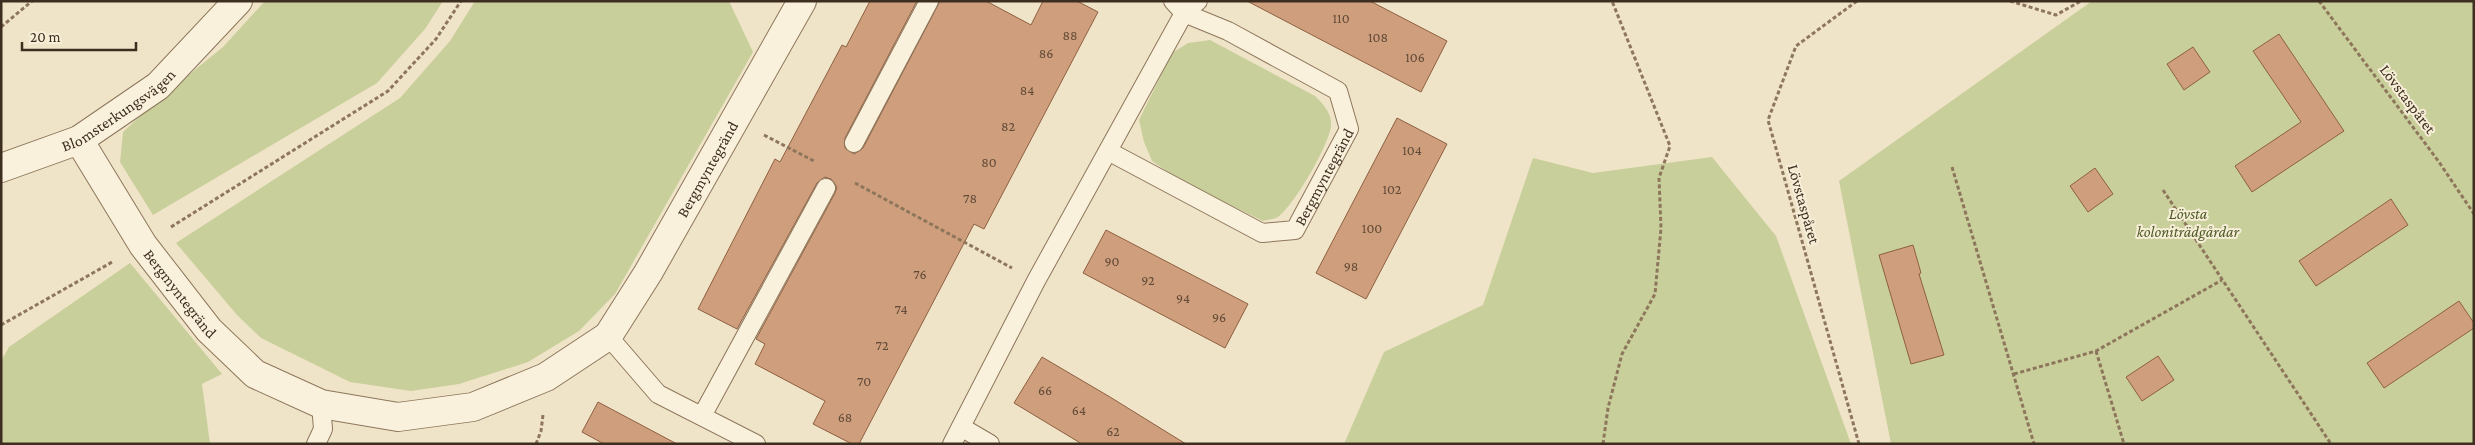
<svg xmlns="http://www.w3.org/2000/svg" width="2475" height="445" font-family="'Crimson Pro',serif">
<rect width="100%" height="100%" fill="#f0e4c8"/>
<!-- green -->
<g fill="#c9cf9b">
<path d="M265,1H443L425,29L377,83L153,215L120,162L123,132L153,104L223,47Z"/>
<path d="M475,1H729L753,52L615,294L579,331L528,362L459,384L411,391L350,382L261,338L237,315L176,243L400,98L450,41Z"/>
<path d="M2092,1H2474V444H1891L1839,181Z"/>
<path d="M1210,40L1315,96C1324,105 1332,113 1331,126C1329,145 1294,206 1278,217C1274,219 1267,220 1263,221L1181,181L1152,161L1144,142L1139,120L1172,53L1188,43Z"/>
<path d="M1712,157L1776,236L1851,444H1344L1384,352L1483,305L1533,158L1593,173Z"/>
<path d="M130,263L222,374L202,384L210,444H1V361L9,347Z"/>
</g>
<!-- building -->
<g fill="#cf9f7d" stroke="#8d5f41">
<path d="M870,1H917L845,138V148L854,154L863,148L940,1H986L1031,25L1043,1H1077L1098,12L984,229L974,224L859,444H852L813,424L825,401L755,364L765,344L756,339L835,193L837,187L831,179L825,177L817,183L737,329L698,309L775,159L780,162L842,45L846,47Z"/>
<path d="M1247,1H1370L1447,41L1421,92Z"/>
<path d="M2279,34L2344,131L2252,192L2235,166L2301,122L2253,51Z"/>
<path d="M2193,47L2210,72L2184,90L2167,64Z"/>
<path d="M1397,118L1447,144L1366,299L1316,273Z"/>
<path d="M2095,168L2113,194L2088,212L2070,186Z"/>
<path d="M2391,199L2408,225L2316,286L2299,261Z"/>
<path d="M1106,230L1248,304L1225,348L1083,273Z"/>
<path d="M1913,245L1921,273L1919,274L1944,355L1911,364L1879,255Z"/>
<path d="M2459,301L2474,323V328L2384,388L2367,363Z"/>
<path d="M2158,356L2174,380L2142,401L2126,377Z"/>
<path d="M1042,357L1110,397L1186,444H1082L1014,403Z"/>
<path d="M598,402L677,444H604L582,432Z"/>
</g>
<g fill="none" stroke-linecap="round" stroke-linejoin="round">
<!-- lane casing -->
<g stroke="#8d765c" stroke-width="20">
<g id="lane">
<path d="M854,143L929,1"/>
<path id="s1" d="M1108,151L1262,233L1295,230L1349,129L1338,91L1228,31L1184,13L1198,1"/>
<path d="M608,336L658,394L756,444"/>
<path d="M702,416L826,188"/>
<path d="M961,427L990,444"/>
<path d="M316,444L323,429L321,404"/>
<path d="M952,444L1036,281L1184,13L1173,1"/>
</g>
</g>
<!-- street casing -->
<g stroke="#8d765c" stroke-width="30">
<g id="street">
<path id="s2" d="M79,140L143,245L209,330L255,374L321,404L398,417L473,407L546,377L608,336L648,273L802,1"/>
<path id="s3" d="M1,168L79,140L158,86L238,1"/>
</g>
</g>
<!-- path -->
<g stroke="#8d765c" stroke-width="3" stroke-dasharray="4 2.5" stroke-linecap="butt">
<path d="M1857,1L1796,46L1768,120L1859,444"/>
<path d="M2010,1L2056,15L2081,1"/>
<path d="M2319,1L2439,162L2474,214"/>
<path d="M1,27L32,1"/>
<path d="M764,135L816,162"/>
<path d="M1952,167L2034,444"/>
<path d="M855,183L1012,268"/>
<path d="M2163,190L2331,444"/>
<path d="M171,227L388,91L436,39L461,1"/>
<path d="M1,325L114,261"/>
<path d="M2096,351L2124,444"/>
<path d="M2014,374L2096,351L2222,280"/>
<path d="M536,444L541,431L543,415"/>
<path d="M1603,444L1608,408L1622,354L1655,294L1661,228L1659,178L1670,146L1612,1"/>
</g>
<!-- lane -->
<use href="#lane" stroke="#faf1dc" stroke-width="18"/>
<!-- street -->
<use href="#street" stroke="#faf1dc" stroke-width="28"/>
</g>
<g text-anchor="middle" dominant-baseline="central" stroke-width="4" stroke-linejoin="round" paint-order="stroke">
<!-- number labels -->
<g font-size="14" fill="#624a37">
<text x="1341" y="18">110</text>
<text x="1070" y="35">88</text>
<text x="1378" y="37">108</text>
<text x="1046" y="53">86</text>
<text x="1415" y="57">106</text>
<text x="1027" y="90">84</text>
<text x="1008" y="126">82</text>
<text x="1412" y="150">104</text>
<text x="989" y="162">80</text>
<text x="1392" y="189">102</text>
<text x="970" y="198">78</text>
<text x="1372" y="228">100</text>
<text x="1112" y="261">90</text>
<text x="1351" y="266">98</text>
<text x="920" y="274">76</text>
<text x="1148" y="280">92</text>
<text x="1183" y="298">94</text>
<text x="901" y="309">74</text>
<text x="1219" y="317">96</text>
<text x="882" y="345">72</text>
<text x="864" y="381">70</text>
<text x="1045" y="390">66</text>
<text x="1079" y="410">64</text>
<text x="845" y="417">68</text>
<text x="1113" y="431">62</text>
</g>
<!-- street labels -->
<g font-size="16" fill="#3d2e20" stroke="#f7eed8">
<text transform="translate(2408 99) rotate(53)">Lövstaspåret</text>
<text stroke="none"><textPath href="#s3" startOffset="132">Blomsterkungsvägen</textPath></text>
<text stroke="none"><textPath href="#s2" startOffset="868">Bergmyntegränd</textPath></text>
<text stroke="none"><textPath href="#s1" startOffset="268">Bergmyntegränd</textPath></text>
<text transform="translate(1804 204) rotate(74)">Lövstaspåret</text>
<text stroke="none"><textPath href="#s2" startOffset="184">Bergmyntegränd</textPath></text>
</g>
<!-- park labels -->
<g font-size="16" font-style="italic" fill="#4d5a26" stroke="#f7eed8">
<text x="2188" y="213">Lövsta<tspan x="2188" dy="18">koloniträdgårdar</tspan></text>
</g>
</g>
<!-- border -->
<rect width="2475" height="445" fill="none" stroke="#3d2e20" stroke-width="5"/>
<!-- scale -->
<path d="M22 42v8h114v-8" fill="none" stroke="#3d2e20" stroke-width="2.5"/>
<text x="30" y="42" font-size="15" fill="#3d2e20" stroke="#f7eed8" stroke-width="4" paint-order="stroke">20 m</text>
</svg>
